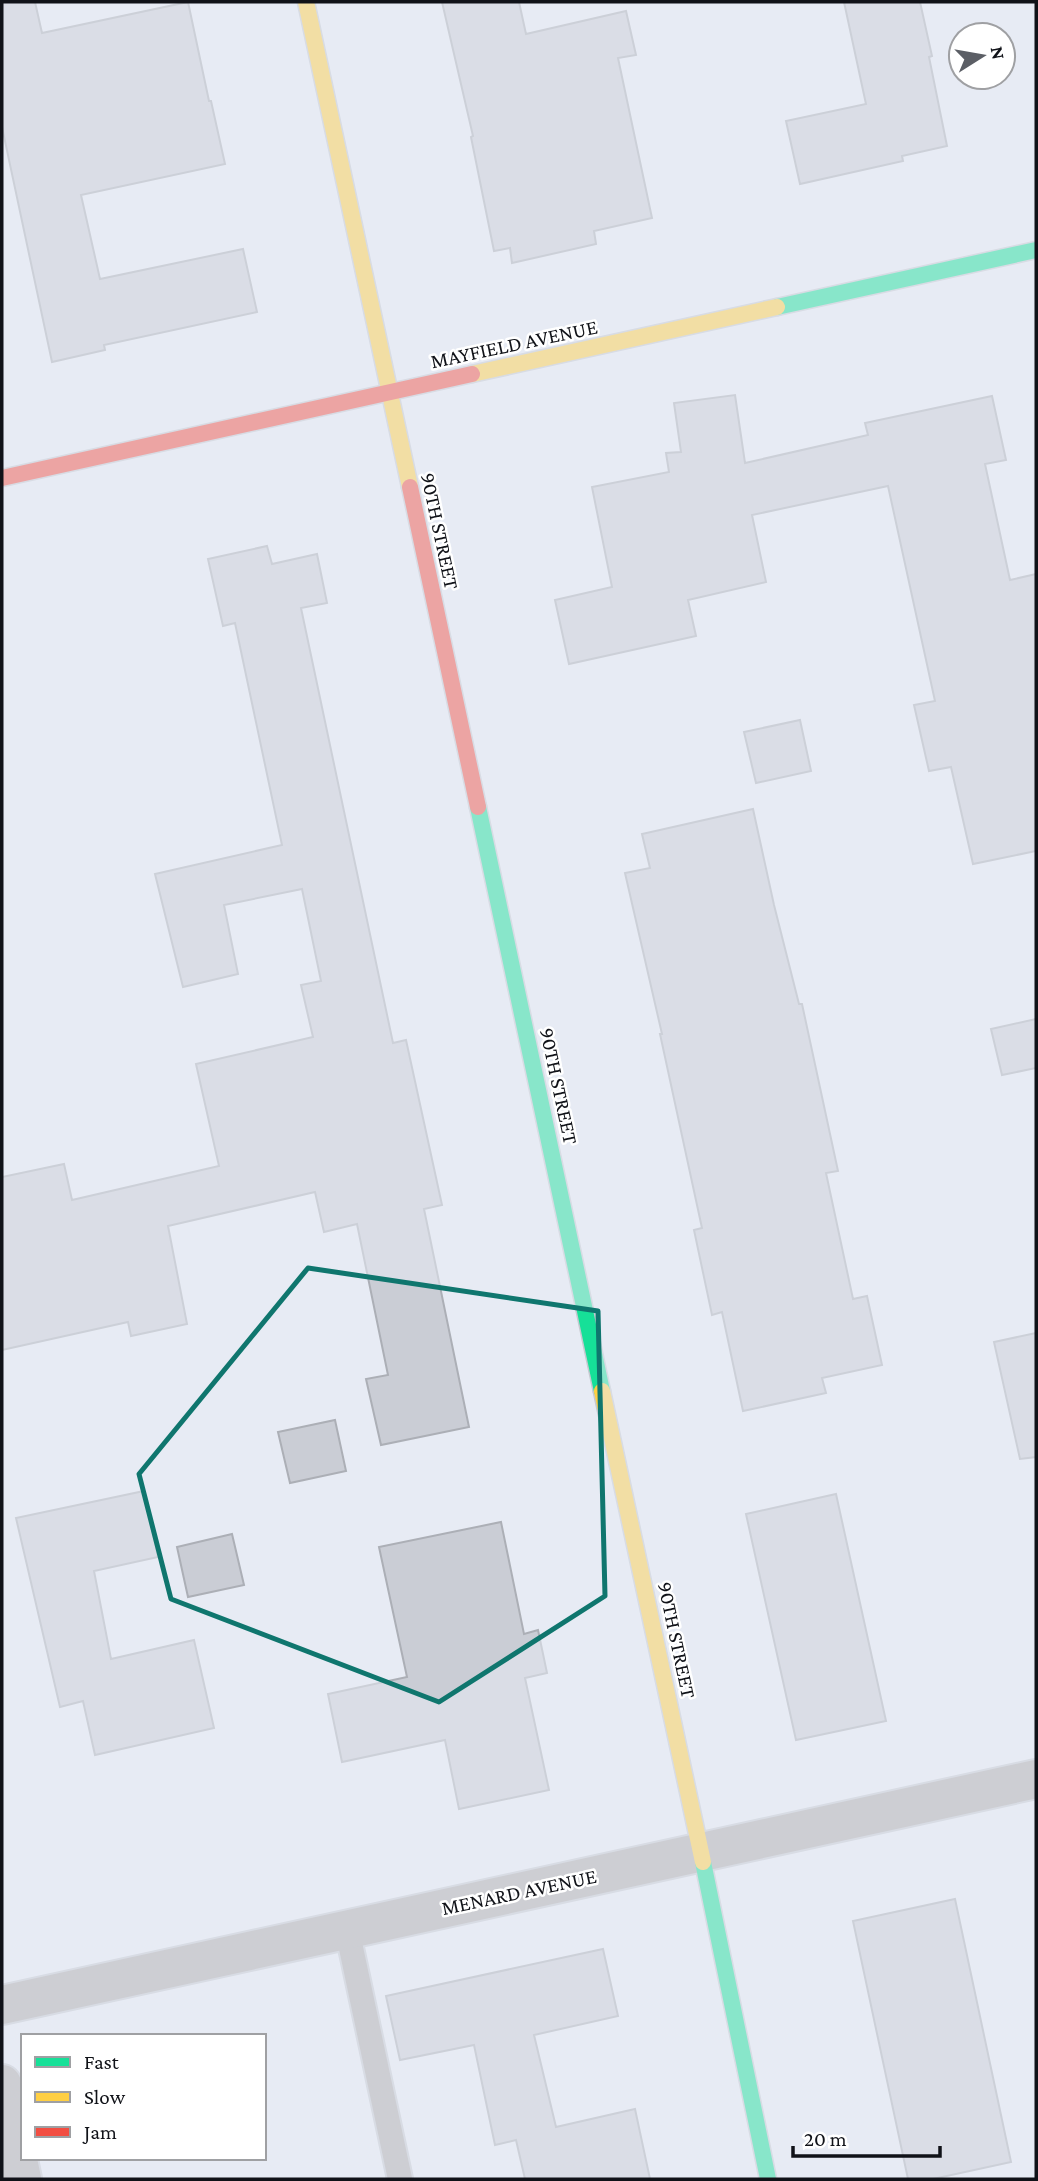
<svg xmlns="http://www.w3.org/2000/svg" width="1038" height="2181" font-family="'Crimson Pro',serif">
<rect width="100%" height="100%" fill="#e7ebf4"/>
<!-- building -->
<g fill="#cacdd5" stroke="#acafb6" stroke-width="2">
<path d="M2,2H35L42,33L188,2L209,101H211L225,164L81,195L100,279L243,249L257,312L104,345L105,350L52,362L2,127Z"/>
<path d="M442,2H519L526,34L626,11L636,55L618,58L652,218L594,231L596,244L512,263L510,248L494,251L471,137L473,136Z"/>
<path d="M844,2H920L932,56L929,57L947,146L902,156L903,161L800,184L786,121L866,104Z"/>
<path d="M735,395L745,463L868,435L865,423L992,396L1006,460L985,464L1010,580L1036,574V851L973,864L951,767L929,771L914,705L935,701L888,486L752,515L766,582L688,600L696,636L569,664L555,600L612,587L592,487L669,472L666,453L681,452L674,403Z"/>
<path d="M267,546L272,564L317,554L327,603L301,608L393,1043L406,1040L442,1205L424,1209L469,1427L381,1445L366,1379L388,1375L357,1224L324,1232L315,1192L168,1226L187,1324L131,1336L128,1322L2,1350V1177L64,1164L72,1200L219,1166L196,1064L313,1037L301,985L321,981L302,889L224,905L238,974L183,987L155,874L282,845L235,623L223,626L208,559Z"/>
<path d="M800,720L811,771L756,783L744,732Z"/>
<path d="M753,809L774,905L799,1004H802L838,1171L826,1173L853,1299L867,1296L882,1365L822,1378L826,1393L743,1411L722,1312L712,1315L694,1230L702,1228L660,1034H662L625,873L650,868L642,834Z"/>
<path d="M1036,1019V1068L1002,1075L991,1029Z"/>
<path d="M1036,1333V1457L1020,1459L994,1342Z"/>
<path d="M335,1420L346,1471L290,1483L278,1432Z"/>
<path d="M144,1491L158,1557L94,1571L111,1659L194,1640L214,1728L95,1755L83,1701L60,1707L16,1518Z"/>
<path d="M836,1494L886,1721L796,1740L746,1514Z"/>
<path d="M501,1522L524,1634L538,1630L547,1673L525,1678L549,1790L459,1809L445,1740L342,1762L328,1694L407,1677L379,1547Z"/>
<path d="M232,1534L244,1585L188,1597L177,1547Z"/>
<path d="M955,1899L1011,2162L933,2179H908L853,1921Z"/>
<path d="M603,1949L618,2016L534,2035L556,2127L635,2109L650,2179H525L516,2140L495,2145L474,2045L400,2060L386,1996Z"/>
</g>
<g fill="none" stroke-linecap="round" stroke-linejoin="round">
<!-- lane casing -->
<g stroke="#c5c9d0" stroke-width="28">
<path id="lane" d="M347,1929L400,2179"/>
</g>
<!-- street casing -->
<g stroke="#c5c9d0" stroke-width="42">
<g id="street">
<path d="M2,2005L1036,1779"/>
<path d="M2,2084L22,2179"/>
</g>
</g>
<!-- fast casing -->
<g stroke="#c5c9d0" stroke-width="19">
<g id="fast">
<path d="M777,307L1036,250"/>
<path d="M478,807L602,1391"/>
<path d="M703,1862L768,2179"/>
</g>
</g>
<!-- slow casing -->
<g stroke="#c5c9d0" stroke-width="19">
<g id="slow">
<path d="M306,2L410,487"/>
<path d="M472,374L777,307"/>
<path d="M602,1391L703,1862"/>
</g>
</g>
<!-- jam casing -->
<g stroke="#c5c9d0" stroke-width="19">
<g id="jam">
<path d="M2,478L472,374"/>
<path d="M410,487L478,807"/>
</g>
</g>
<!-- lane -->
<use href="#lane" stroke="#adaaab" stroke-width="24"/>
<!-- street -->
<use href="#street" stroke="#adaaab" stroke-width="38"/>
<!-- fast -->
<use href="#fast" stroke="#16e098" stroke-width="16"/>
<!-- slow -->
<use href="#slow" stroke="#ffcf43" stroke-width="16"/>
<!-- jam -->
<use href="#jam" stroke="#f24e42" stroke-width="16"/>
</g>
<!-- marked area -->
<path d="M0 0H1038V2181H0ZM308,1268L598,1311L605,1596L439,1702L171,1599L139,1474Z" fill="#e7ebf4" fill-opacity=".55" fill-rule="evenodd"/>
<path fill="none" stroke="#0f766e" stroke-width="5" stroke-linejoin="round" d="M308,1268L598,1311L605,1596L439,1702L171,1599L139,1474Z"/>
<g text-anchor="middle" dominant-baseline="central" stroke-width="5" stroke-linejoin="round" paint-order="stroke">
<!-- street labels -->
<g font-size="21" fill="#101218" stroke="#fff">
<text transform="translate(514 344) rotate(-12)">MAYFIELD AVENUE</text>
<text transform="translate(440 531) rotate(78)">90TH STREET</text>
<text transform="translate(559 1086) rotate(78)">90TH STREET</text>
<text transform="translate(677 1640) rotate(78)">90TH STREET</text>
<text transform="translate(519 1892) rotate(-12)">MENARD AVENUE</text>
</g>
</g>
<!-- border -->
<rect width="1038" height="2181" fill="none" stroke="#101218" stroke-width="7"/>
<!-- legend -->
<rect x="21" y="2034" width="245" height="126" fill="#ffffff" stroke="#9fa0a3" stroke-width="2"/>
<rect x="35" y="2057" width="35" height="10" fill="#16e098" stroke="#9fa0a3" stroke-width="2"/>
<text x="84" y="2069" font-size="21" fill="#101218">Fast</text>
<rect x="35" y="2092" width="35" height="10" fill="#ffcf43" stroke="#9fa0a3" stroke-width="2"/>
<text x="84" y="2104" font-size="21" fill="#101218">Slow</text>
<rect x="35" y="2127" width="35" height="10" fill="#f24e42" stroke="#9fa0a3" stroke-width="2"/>
<text x="84" y="2139" font-size="21" fill="#101218">Jam</text>
<!-- north arrow -->
<g transform="translate(982 56) rotate(79)"><circle r="33" fill="#ffffff" stroke="#9fa0a3" stroke-width="2"/>
<path d="M0-5L12 26L0 18L-12 26Z" fill="#5b5e65"/>
<text y="-10" font-size="19" font-weight="bold" text-anchor="middle" fill="#101218">N</text>
</g>
<!-- scale -->
<path d="M793 2146v10h147v-10" fill="none" stroke="#101218" stroke-width="3.5"/>
<text x="804" y="2146" font-size="21" fill="#101218" stroke="#ffffff" stroke-width="5" paint-order="stroke">20 m</text>
</svg>
